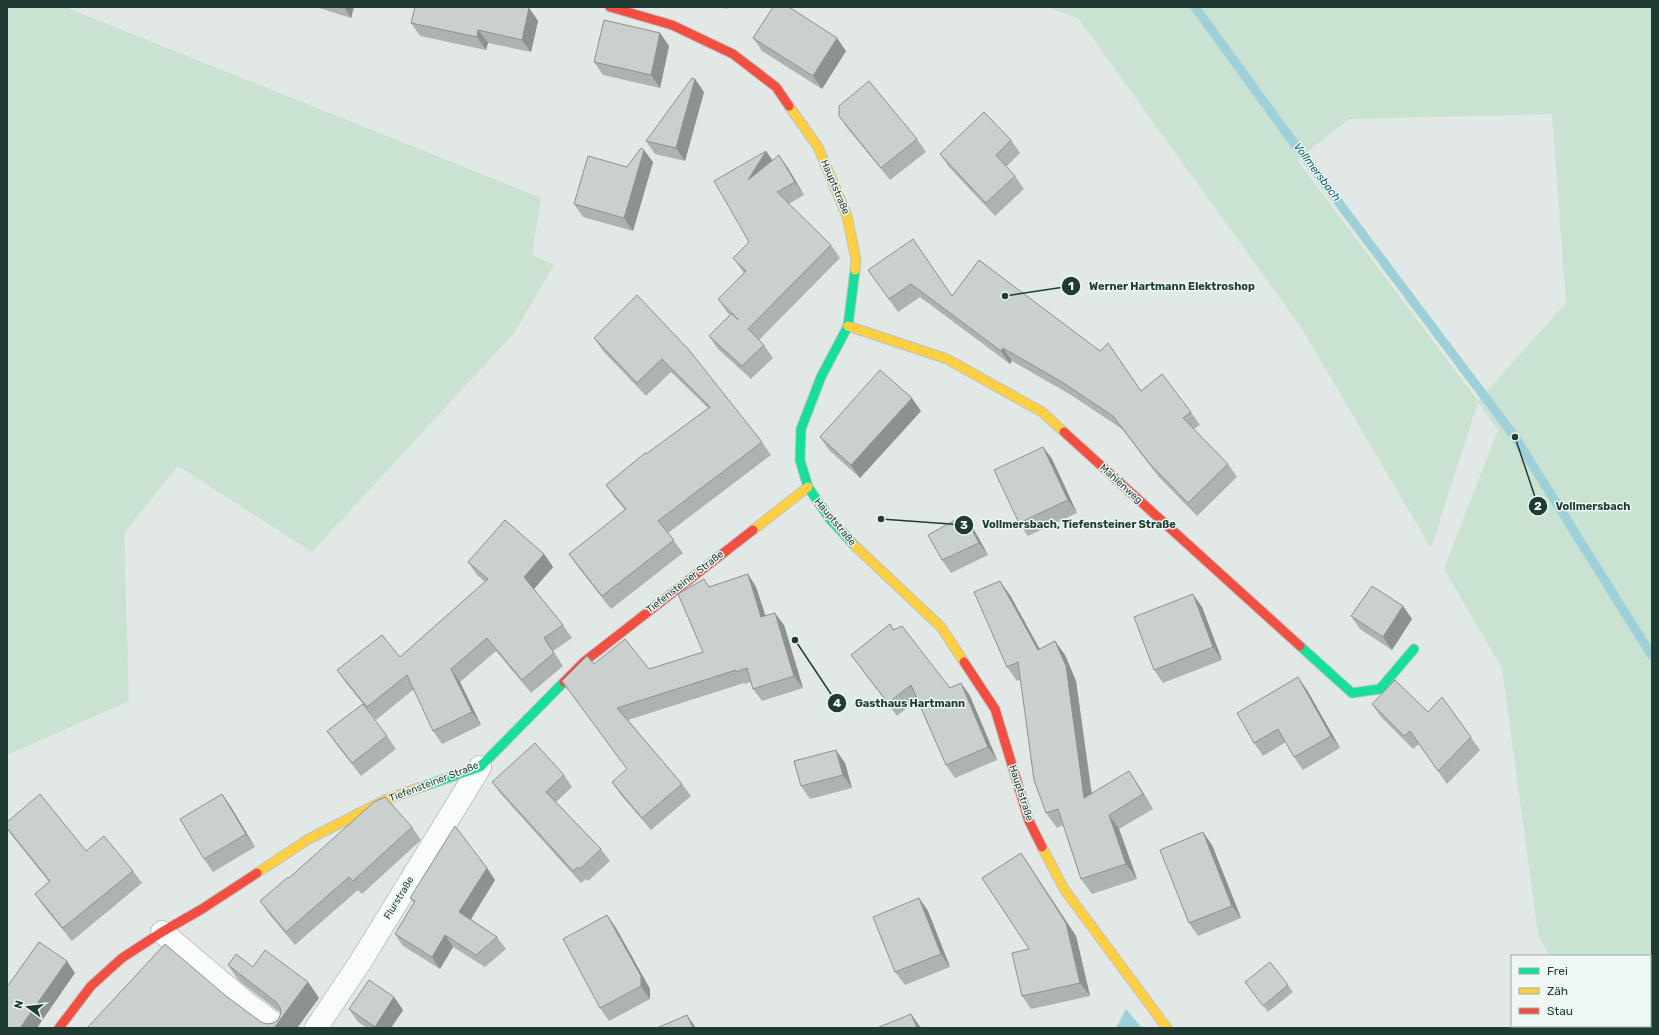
<svg xmlns="http://www.w3.org/2000/svg" width="1659" height="1035" font-family="Rubik,sans-serif">
<rect width="100%" height="100%" fill="#e1e8e5"/>
<!-- green -->
<g fill="#c9e2d1" fill-rule="evenodd">
<path d="M7,7H65L541,198L532,255L554,265L514,333L312,552L178,466L124,533L129,701L7,755Z"/>
<path d="M1046,7H1652V1028H1583L1582,1026H1650V956H1549L1538,934L1502,668L1444,569L1498,430L1478,402L1431,548L1301,327L1078,18ZM1552,114L1566,303L1478,401L1297,160L1349,119Z"/>
</g>
<!-- water -->
<path fill="#9ed0d9" d="M1126,1009L1142,1028H1116Z"/>
<g fill="none" stroke-linecap="round" stroke-linejoin="round">
<!-- stream -->
<path stroke="#9ed0d9" stroke-width="9" d="M1195,7L1282,127L1515,437L1652,656"/>
<!-- street casing -->
<g stroke="#bec5c2" stroke-width="24">
<g id="street">
<path d="M162,932L245,1002L280,1028"/>
<path d="M316,1028L361,961L480,767"/>
</g>
</g>
<!-- fast casing -->
<g stroke="#bdc5c2" stroke-width="11">
<g id="fast">
<path d="M855,270L848,326L821,377L801,429L800,460L808,487L830,519L855,546"/>
<path d="M1300,646L1352,693L1380,689L1414,649"/>
<path d="M424,786L480,767L564,682"/>
</g>
</g>
<!-- slow casing -->
<g stroke="#bdc5c2" stroke-width="11">
<g id="slow">
<path d="M789,106L818,147L847,216L856,260L855,270"/>
<path d="M848,326L947,359L1042,412L1064,432"/>
<path d="M753,530L808,487"/>
<path d="M855,546L941,627L964,662"/>
<path d="M1042,847L1064,889L1167,1028"/>
<path d="M257,873L307,840L385,800L424,786"/>
</g>
</g>
<!-- jam casing -->
<g stroke="#bdc5c2" stroke-width="11">
<g id="jam">
<path d="M610,7L672,25L733,54L776,87L789,106"/>
<path d="M1064,432L1300,646"/>
<path d="M964,662L995,709L1029,821L1042,847"/>
<path d="M564,682L585,661L753,530"/>
<path d="M59,1028L91,986L122,958L162,932L202,909L257,873"/>
</g>
</g>
<!-- street -->
<use href="#street" stroke="#fafcfb" stroke-width="22"/>
<!-- fast -->
<use href="#fast" stroke="#16e098" stroke-width="9"/>
<!-- slow -->
<use href="#slow" stroke="#ffcf43" stroke-width="9"/>
<!-- jam -->
<use href="#jam" stroke="#f24e42" stroke-width="9"/>
</g>
<!-- wall -->
<g fill="#aeb3b1">
<path d="M316,7H354L351,18Z"/>
<path d="M719,7H728L727,9Z"/>
<path d="M529,8L538,21L531,52L488,43L486,50L420,36L411,23Z"/>
<path d="M660,33L669,46L660,88L603,75L594,62Z"/>
<path d="M753,38L846,51L822,89L762,51Z"/>
<path d="M704,92L685,161L655,154L646,141Z"/>
<path d="M839,116L917,139L926,152L890,180L848,129Z"/>
<path d="M1011,140L1020,153L1006,167L1015,176L1024,189L995,216L949,167L940,154Z"/>
<path d="M766,151L772,160L788,168L804,195L789,204L831,245L840,258L759,340L764,345L773,358L751,379L718,349L709,336L730,315L727,312L718,299L744,273L733,258L749,242Z"/>
<path d="M653,162L633,231L583,217L574,204Z"/>
<path d="M868,270L952,296L1141,391L1191,412L1200,425L1194,429L1228,464L1237,477L1197,516L1158,476L1122,429L1071,395L1012,361L1010,364L920,297L898,312Z"/>
<path d="M637,295L762,442L771,455L668,533L683,553L611,609L578,567L569,554L625,510L615,498L606,485L708,408L671,372L646,396L603,351L594,338Z"/>
<path d="M921,411L860,478L829,450L820,437Z"/>
<path d="M1043,447L1052,459L1077,513L1028,536L1019,523Z"/>
<path d="M973,528L988,555L951,573L942,560Z"/>
<path d="M544,554L553,567L534,589L563,625L572,638L553,651L563,666L531,693L496,651L460,682L481,725L442,744L433,731L414,689L376,720L346,683L337,670L400,657L485,582L477,575L468,562Z"/>
<path d="M710,587H756L765,616L784,625L803,688L762,701L753,689L751,682L745,684L744,683L628,720L682,784L691,796L651,830L620,794L612,782L627,769L562,681L594,664L649,669L703,652Z"/>
<path d="M1010,595L1039,649L1055,641L1065,655L1076,681L1092,793L1139,786L1153,809L1119,829L1137,879L1092,894L1081,879L1063,825L1057,828L1046,813L1020,680L1017,681L1007,667Z"/>
<path d="M1403,606L1412,619L1392,650L1360,629L1351,616Z"/>
<path d="M1202,607L1222,660L1163,683L1154,670Z"/>
<path d="M890,624L894,630L950,688L961,683L970,696L997,760L955,778L946,765L917,700L897,716L851,655Z"/>
<path d="M1307,690L1340,748L1303,770L1294,757L1286,742L1263,756L1254,743Z"/>
<path d="M1442,697L1480,750L1447,784L1419,744L1413,749L1381,717L1372,704L1428,712Z"/>
<path d="M327,731L387,736L396,749L361,776L336,744Z"/>
<path d="M845,763L852,788L810,799L801,786Z"/>
<path d="M564,775L572,787L556,802L601,849L610,861L588,881L586,879L581,883L500,793L492,782Z"/>
<path d="M222,794L231,807L255,847L213,872L204,859Z"/>
<path d="M7,822L86,851L133,871L142,883L72,941L44,907L35,894L49,882L13,837L7,829Z"/>
<path d="M412,827L421,840L362,894L358,890L295,945L269,914L260,901L289,878Z"/>
<path d="M1212,845L1241,918L1198,936L1189,923Z"/>
<path d="M1021,853L1076,936L1090,996L1031,1009L1022,996L1029,949Z"/>
<path d="M487,868L495,880L471,919L497,937L506,949L485,967L453,947L440,969L403,946L395,934L414,903L410,898Z"/>
<path d="M919,898L928,911L950,967L905,985L895,972Z"/>
<path d="M607,915L616,928L650,989V999L609,1021L600,1008Z"/>
<path d="M228,965L253,967L308,982L319,998L297,1028H87L226,996L261,1022L267,1024L273,1023L278,1020L281,1013L239,981Z"/>
<path d="M1245,982L1288,985L1293,992L1268,1012Z"/>
<path d="M394,997L403,1010L391,1028H367L358,1022L349,1009Z"/>
</g>
<!-- shaded-wall -->
<g fill="#8d9290">
<path d="M344,7H354L351,18Z"/>
<path d="M529,8L538,21L531,52L522,40Z"/>
<path d="M478,30L488,43L486,50L477,37Z"/>
<path d="M660,33L669,46L660,88L651,75Z"/>
<path d="M837,38L846,51L822,89L813,76Z"/>
<path d="M695,79L704,92L685,161L676,148Z"/>
<path d="M644,150L653,162L633,231L624,218Z"/>
<path d="M766,151L775,164L748,180Z"/>
<path d="M779,155L788,168L804,195L795,182Z"/>
<path d="M1003,348L1012,361L1010,364L1001,351Z"/>
<path d="M912,398L921,411L860,478L851,465Z"/>
<path d="M1043,447L1052,459L1077,513L1068,500Z"/>
<path d="M964,515L973,528L988,555L979,543Z"/>
<path d="M544,554L553,567L533,590L524,577Z"/>
<path d="M748,574L756,587L770,629L761,617Z"/>
<path d="M1000,581L1010,595L1048,664L1038,650Z"/>
<path d="M1193,594L1202,607L1222,660L1213,647Z"/>
<path d="M1403,606L1412,619L1392,650L1383,637Z"/>
<path d="M775,613L784,625L803,688L794,676Z"/>
<path d="M544,638L553,651L563,666L554,653Z"/>
<path d="M1055,641L1065,655L1076,681L1094,813L1084,798Z"/>
<path d="M451,669L460,682L481,725L472,712Z"/>
<path d="M1298,677L1307,690L1340,748L1331,736Z"/>
<path d="M961,683L970,696L997,760L988,747Z"/>
<path d="M836,750L845,763L852,788L843,775Z"/>
<path d="M1129,771L1139,786L1153,809L1143,794Z"/>
<path d="M222,794L231,807L255,847L246,834Z"/>
<path d="M1109,815L1119,829L1137,879L1126,864Z"/>
<path d="M1203,832L1212,845L1241,918L1232,906Z"/>
<path d="M1021,853L1076,936L1090,996L1080,983Z"/>
<path d="M487,868L495,880L468,924L459,912Z"/>
<path d="M919,898L928,911L950,967L941,954Z"/>
<path d="M607,915L616,928L650,989V999L641,986Z"/>
<path d="M445,935L453,947L440,969L432,957Z"/>
<path d="M67,961L75,973L37,1028H20Z"/>
<path d="M308,982L319,998L297,1028H274Z"/>
<path d="M394,997L403,1010L391,1028H375V1027Z"/>
<path d="M911,1014L921,1028H917Z"/>
<path d="M687,1015L696,1028H693Z"/>
</g>
<!-- building -->
<g fill="#cad0ce" stroke="#8d9290">
<path d="M415,7H526L529,8L522,40L478,30L477,37L411,23Z"/>
<path d="M773,7H789L837,38L813,76L753,38Z"/>
<path d="M604,20L660,33L651,75L594,62Z"/>
<path d="M692,78L695,79L676,148L646,141Z"/>
<path d="M869,81L917,139L881,168L839,116V106Z"/>
<path d="M984,112L1011,140L996,155L1015,176L986,203L940,154Z"/>
<path d="M641,148L644,150L624,218L574,204L588,156L627,167Z"/>
<path d="M766,151L748,180L779,155L795,182L777,192L831,245L748,329L764,345L742,366L709,336L732,313L738,320L718,299L746,271L733,258L749,242L714,181Z"/>
<path d="M913,239L952,296L979,260L1100,351L1108,343L1141,391L1162,374L1191,412L1183,418L1228,464L1188,503L1149,463L1113,416L1062,382L1003,348L1001,351L911,284L889,299L868,270Z"/>
<path d="M637,295L689,350L762,442L658,521L674,540L602,596L569,554L626,509L606,485L645,453L646,454L710,407L662,359L637,383L594,338Z"/>
<path d="M880,370L912,398L851,465L820,437Z"/>
<path d="M1043,447L1068,500L1019,523L994,470Z"/>
<path d="M964,515L979,543L942,560L928,535Z"/>
<path d="M505,520L544,554L524,577L563,625L544,638L554,653L522,680L487,638L451,669L472,712L433,731L407,675L367,707L337,670L382,635L400,657L488,579L468,562Z"/>
<path d="M748,574L761,617L775,613L794,676L753,689L747,668L736,672V670L617,708L682,784L642,818L612,782L627,769L562,681L587,656L594,664L625,639L649,669L703,652L678,594L704,579L709,587Z"/>
<path d="M1000,581L1038,650L1055,641L1066,666L1084,798L1129,771L1143,794L1109,815L1126,864L1081,879L1058,809L1046,813L1034,780L1018,662L1007,667L974,592Z"/>
<path d="M1372,586L1403,606L1383,637L1351,616Z"/>
<path d="M1193,594L1213,647L1154,670L1134,617Z"/>
<path d="M890,624L893,630L902,626L950,688L961,683L988,747L946,765L911,685L888,703L851,655Z"/>
<path d="M1298,677L1331,736L1294,757L1278,729L1254,743L1237,713Z"/>
<path d="M1395,680L1428,712L1442,697L1471,737L1438,771L1410,731L1404,736L1372,704Z"/>
<path d="M363,704L387,736L352,763L327,731Z"/>
<path d="M535,743L564,775L546,792L601,849L580,869L578,867L573,871L492,782Z"/>
<path d="M836,750L843,775L801,786L794,761Z"/>
<path d="M40,794L86,851L104,836L133,871L63,928L35,894L50,881L7,828V822Z"/>
<path d="M222,794L246,834L204,859L180,819Z"/>
<path d="M385,797L412,827L353,881L349,877L286,932L260,901L288,877L289,878L374,802Z"/>
<path d="M455,826L487,868L459,912L497,937L476,955L445,935L432,957L395,934L415,901L410,898Z"/>
<path d="M1203,832L1232,906L1189,923L1160,850Z"/>
<path d="M1021,853L1066,923L1080,983L1022,996L1012,953L1029,949L982,878Z"/>
<path d="M919,898L941,954L895,972L873,917Z"/>
<path d="M607,915L641,976V986L600,1008L563,939Z"/>
<path d="M39,942L67,961L20,1028H7V987Z"/>
<path d="M165,944L226,996L261,1022L267,1024L273,1023L278,1020L281,1013L280,1007L276,1002L228,965L236,954L253,967L265,950L308,982L274,1028H87Z"/>
<path d="M1270,962L1288,985L1263,1006L1245,982Z"/>
<path d="M369,980L394,997L375,1027L349,1009Z"/>
<path d="M911,1014L917,1028H877Z"/>
<path d="M687,1015L693,1028H657Z"/>
</g>
<g text-anchor="middle" dominant-baseline="central" stroke-width="3" stroke-linejoin="round" paint-order="stroke">
<!-- street labels -->
<g font-size="10" fill="#1e3b34" stroke="#eef7f3">
<text transform="translate(835 187) rotate(67)">Hauptstraße</text>
<text transform="translate(1121 484) rotate(42)">Mahlenweg</text>
<text transform="translate(835 522) rotate(50)">Hauptstraße</text>
<text transform="translate(685 582) rotate(-38)">Tiefensteiner Straße</text>
<text transform="translate(434 782) rotate(-21)">Tiefensteiner Straße</text>
<text transform="translate(1021 793) rotate(72)">Hauptstraße</text>
<text transform="translate(399 898) rotate(-59)">Flurstraße</text>
</g>
<!-- water labels -->
<g font-size="11" font-style="italic" fill="#15667a" stroke="#eef7f3">
<text transform="translate(1317 172) rotate(53)">Vollmersbach</text>
</g>
</g>
<!-- callouts -->
<path fill="none" stroke="#1e3b34" stroke-width="1.5" d="M1005 296L1071 286M1515 437L1538 506M881 519L964 525M795 640L837 703"/>
<g fill="#1e3b34" stroke="#eef7f3" stroke-width="1.5">
<circle cx="1005" cy="296" r="4"/>
<circle cx="1515" cy="437" r="4"/>
<circle cx="881" cy="519" r="4"/>
<circle cx="795" cy="640" r="4"/>
<circle cx="1071" cy="286" r="10"/>
<circle cx="1538" cy="506" r="10"/>
<circle cx="964" cy="525" r="10"/>
<circle cx="837" cy="703" r="10"/>
</g>
<g font-size="12" text-anchor="middle" font-weight="bold" fill="#fff">
<text x="1071" y="290">1</text>
<text x="1538" y="510">2</text>
<text x="964" y="529">3</text>
<text x="837" y="707">4</text>
</g>
<g font-size="11" text-anchor="middle" font-weight="bold" fill="#1e3b34" stroke="#eef7f3" stroke-width="3" stroke-linejoin="round" paint-order="stroke">
<text x="1172" y="290">Werner Hartmann Elektroshop</text>
<text x="1593" y="510">Vollmersbach</text>
<text x="1079" y="528">Vollmersbach, Tiefensteiner Straße</text>
<text x="910" y="707">Gasthaus Hartmann</text>
</g>
<!-- border -->
<rect width="1659" height="1035" fill="none" stroke="#1e3b34" stroke-width="16"/>
<!-- legend -->
<rect x="1511" y="955" width="140" height="72" fill="#eef7f3" stroke="#9baca7"/>
<rect x="1519" y="968" width="20" height="6" fill="#16e098" stroke="#9baca7"/>
<text x="1547" y="975" font-size="12" fill="#1e3b34">Frei</text>
<rect x="1519" y="988" width="20" height="6" fill="#ffcf43" stroke="#9baca7"/>
<text x="1547" y="995" font-size="12" fill="#1e3b34">Zäh</text>
<rect x="1519" y="1008" width="20" height="6" fill="#f24e42" stroke="#9baca7"/>
<text x="1547" y="1015" font-size="12" fill="#1e3b34">Stau</text>
<!-- north arrow -->
<g transform="translate(28 1007) rotate(285)" stroke="#eef7f3" stroke-width="3" paint-order="stroke">
<path d="M0-3L7 15L0 10L-7 15Z" fill="#1e3b34"/>
<text y="-6" font-size="11" font-weight="bold" text-anchor="middle" fill="#1e3b34">N</text>
</g>
</svg>
